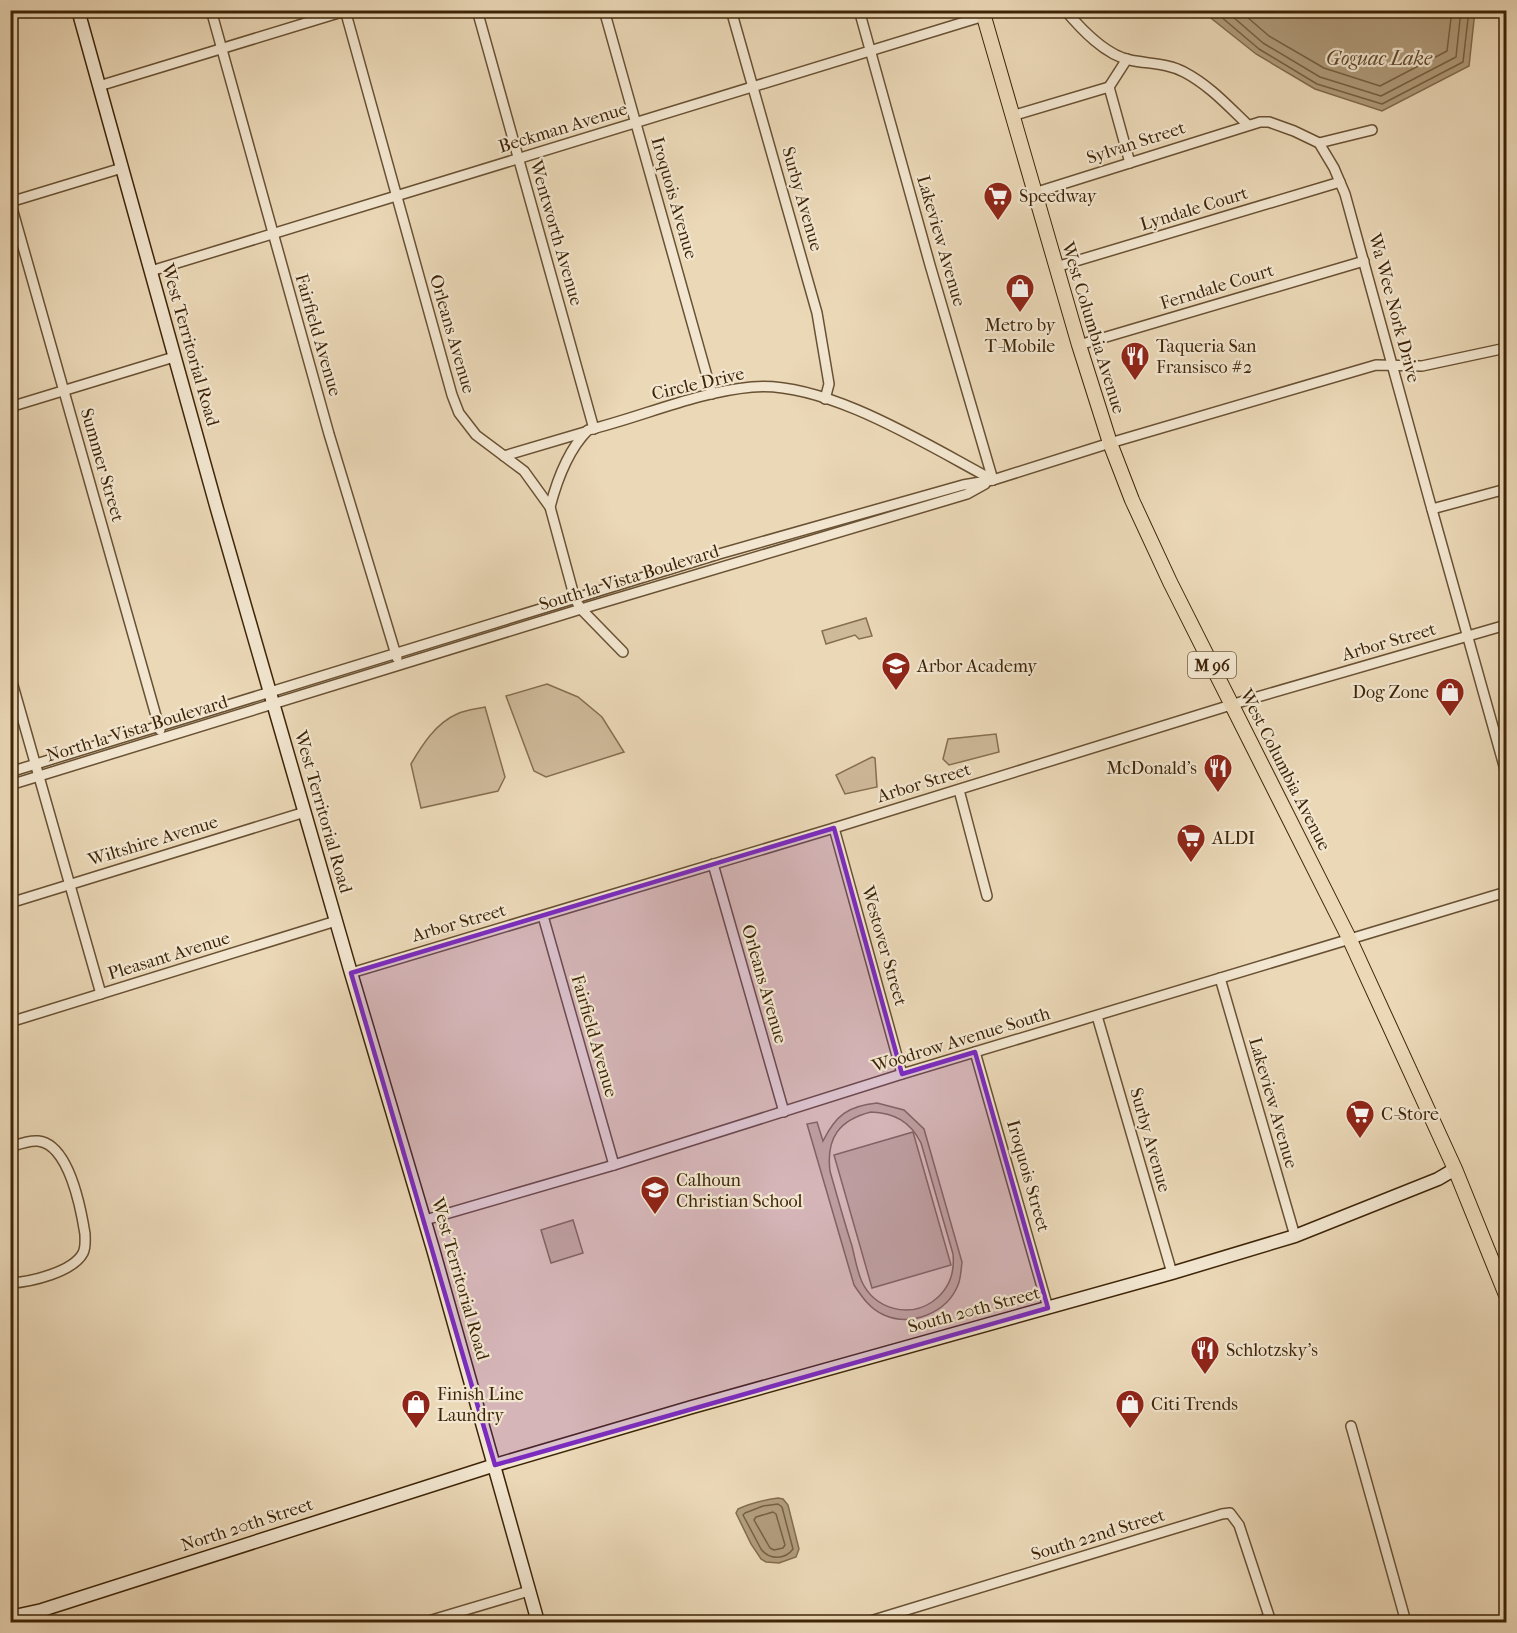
<svg xmlns="http://www.w3.org/2000/svg" width="1517" height="1633" font-family="'IM FELL French Canon',serif">
<rect width="100%" height="100%" fill="#ebd8b7"/>
<filter id="stains"><feTurbulence type="fractalNoise" baseFrequency=".00333" numOctaves="4"/><feColorMatrix values="0 0 0 0 .2 0 0 0 0 .09 0 0 0 0 .02 0 0 0 .5 -.17"/></filter>
<radialGradient id="worn" r=".72"><stop offset=".6" stop-color="#630" stop-opacity="0"/><stop offset="1" stop-color="#630" stop-opacity=".3"/></radialGradient>
<!-- green -->
<g fill="#ceb999" stroke="#866e50" stroke-width="1.5" fill-rule="evenodd">
<path d="M866,618L872,636L859,639L855,635L826,644L822,631Z"/>
<path d="M547,684L578,697L602,717L624,752L546,777L534,771L506,696Z"/>
<path d="M485,707L505,777L498,791L421,808L411,764C422,745 436,723 457,714C465,710 476,709 485,707Z"/>
<path d="M996,734L999,752L949,765L943,759L948,739Z"/>
<path d="M872,757L875,758L877,787L845,794L836,775Z"/>
<path d="M877,1103L904,1110L924,1129L962,1262C961,1269 961,1278 958,1285C947,1313 911,1327 884,1315C870,1309 862,1297 854,1285L807,1124L817,1122L823,1141C836,1115 848,1106 877,1103ZM871,1112C894,1113 910,1121 921,1143L953,1254C955,1274 949,1290 932,1302C908,1318 875,1309 862,1282C857,1271 855,1258 852,1246C844,1221 837,1196 830,1171C826,1138 839,1120 871,1112Z"/>
<path d="M913,1132L951,1265L872,1288L834,1155Z"/>
<path d="M573,1220L583,1253L551,1263L541,1230Z"/>
</g>
<!-- water -->
<g fill="#b09b7b" stroke="#826b4d" stroke-width="1.5">
<path d="M1202,11H1475L1469,66L1382,111L1315,89L1256,54Z"/>
<path d="M778,1498L783,1499L788,1505L799,1549L796,1557L779,1563L766,1562L761,1559L751,1544L736,1513L738,1509C751,1503 764,1500 778,1498Z"/>
</g>
<g fill="none" stroke-linecap="round" stroke-linejoin="round">
<!-- shore -->
<g stroke="#776041" stroke-width="1.5">
<path d="M1213,10L1259,49L1317,84L1382,104L1463,62L1469,10"/>
<path d="M1225,10L1263,43L1320,77L1381,96L1456,57L1461,10"/>
<path d="M1239,10L1269,36L1324,68L1380,86L1447,51L1452,10"/>
<path d="M778,1504L782,1507L793,1549C785,1560 769,1560 761,1549L743,1515L745,1513L763,1506Z"/>
<path d="M773,1512L776,1514L785,1545L783,1548L774,1550L770,1548L754,1520L756,1517Z"/>
</g>
<!-- street casing -->
<g stroke="#695133" stroke-width="12">
<g id="street">
<path d="M211,10L329,434L397,658"/>
<path d="M345,10L452,395L459,413L476,435L524,471L550,507L575,599L581,609L623,652"/>
<path d="M477,10L594,429"/>
<path d="M604,10L712,394"/>
<path d="M731,10L817,313L829,384L825,399"/>
<path d="M859,10L930,265L993,480"/>
<path d="M1065,10C1081,29 1105,55 1130,60C1148,64 1168,63 1184,72C1209,85 1228,106 1248,125"/>
<path d="M1127,59L1109,87L1130,163"/>
<path d="M99,86L345,11"/>
<path d="M1012,116L1109,87"/>
<path d="M1319,143L1372,130"/>
<path d="M1034,193L1260,122H1269L1294,131L1319,143L1334,168L1345,194L1431,506L1506,773"/>
<path d="M10,201L160,730"/>
<path d="M10,202L122,168"/>
<path d="M1056,267L1340,182"/>
<path d="M151,271L984,16"/>
<path d="M1079,345L1364,261"/>
<path d="M10,407L174,357"/>
<path d="M504,456L585,432"/>
<path d="M550,507C557,480 568,450 588,430C642,417 696,392 752,387C825,380 929,446 993,480"/>
<path d="M1432,509L1506,489"/>
<path d="M10,675L101,994"/>
<path d="M10,772L719,554L963,485L993,480L1110,443L1376,365L1422,366L1506,348"/>
<path d="M10,785L581,609L967,494L985,484"/>
<path d="M959,790L987,896"/>
<path d="M834,828L902,1074"/>
<path d="M713,864L784,1112"/>
<path d="M10,903L305,812"/>
<path d="M543,916L614,1165"/>
<path d="M351,973L834,828L1247,700L1506,625"/>
<path d="M1220,978L1295,1236"/>
<path d="M1097,1016L1172,1273"/>
<path d="M10,1022L336,921"/>
<path d="M975,1052L1048,1308"/>
<path d="M10,1147C19,1144 29,1140 38,1141C69,1144 81,1209 85,1234C85,1241 86,1247 83,1253C73,1272 31,1282 10,1283"/>
<path d="M425,1220L614,1165L902,1074L1506,892"/>
<path d="M1351,1426L1406,1622"/>
<path d="M425,1622L529,1591"/>
<path d="M867,1622L1222,1514L1230,1513L1239,1525L1271,1622"/>
<path d="M1255,1622L1269,1618"/>
</g>
</g>
<!-- secondary casing -->
<g stroke="#3e2407" stroke-width="15">
<g id="secondary">
<path d="M78,10L217,509L351,973L433,1249L538,1622"/>
<path d="M10,1617L42,1610L495,1465L692,1407L1172,1273L1295,1236L1438,1179L1455,1169"/>
</g>
</g>
<!-- primary casing -->
<g stroke="#3e2407" stroke-width="16">
<path id="primary" d="M982,10L1079,345L1110,443L1132,500L1170,582L1350,940L1455,1169L1506,1295"/>
</g>
<!-- street -->
<use href="#street" stroke="#f2e6d0" stroke-width="9"/>
<!-- secondary -->
<use href="#secondary" stroke="#f2e6d0" stroke-width="12"/>
<!-- primary -->
<use href="#primary" stroke="#ebd8b7" stroke-width="14"/>
</g>
<!-- marked area -->
<path fill="#7b2cbf" fill-opacity="0.2" stroke="#7b2cbf" stroke-width="4.5" stroke-linejoin="round" d="M834,828L902,1074L975,1052L1048,1308L495,1465L351,973Z"/>
<!-- icons -->
<defs>
<g id="supermarket-pin" transform="scale(1.5)"><path d="M0 17L-7.5 6A9.5 9.5 0 1 1 7.5 6Z" fill="#8f2418" stroke="#f2e6d0"/><path d="M-6-5.5h2.5l.6 2H6L4.5 2H-2.5L-4.4-4H-6ZM-1.5 3.2a1.3 1.3 0 1 0 .1 0ZM3 3.2a1.3 1.3 0 1 0 .1 0Z" fill="#fff"/></g>
<g id="shop-pin" transform="scale(1.5)"><path d="M0 17L-7.5 6A9.5 9.5 0 1 1 7.5 6Z" fill="#8f2418" stroke="#f2e6d0"/><path d="M-5-2.5h2.3a2.7 3.5 0 0 1 5.4 0H5L5.5 6h-11ZM-1.5-2.5h3a1.5 2.3 0 0 0-3 0Z" fill="#fff"/></g>
<g id="restaurant-pin" transform="scale(1.5)"><path d="M0 17L-7.5 6A9.5 9.5 0 1 1 7.5 6Z" fill="#8f2418" stroke="#f2e6d0"/><path d="M-5-6h1v4h1v-4h1v4h1v-4h1v5L-1.5 .5V6h-2V.5L-5-1ZM5-6V6H3V1.5H1.5Q1.5-4 5-6Z" fill="#fff"/></g>
<g id="school-pin" transform="scale(1.5)"><path d="M0 17L-7.5 6A9.5 9.5 0 1 1 7.5 6Z" fill="#8f2418" stroke="#f2e6d0"/><path d="M0-5L7-2L0 1L-7-2ZM-4 1L0 2.5L4 1V4Q0 6-4 4Z" fill="#fff"/></g>
</defs>
<g fill-rule="evenodd">
<use href="#supermarket-pin" x="998" y="196"/>
<use href="#shop-pin" x="1020" y="288"/>
<use href="#restaurant-pin" x="1135" y="356"/>
<use href="#school-pin" x="896" y="666"/>
<use href="#shop-pin" x="1450" y="692"/>
<use href="#restaurant-pin" x="1218" y="768"/>
<use href="#supermarket-pin" x="1191" y="838"/>
<use href="#supermarket-pin" x="1360" y="1114"/>
<use href="#school-pin" x="655" y="1190"/>
<use href="#restaurant-pin" x="1205" y="1350"/>
<use href="#shop-pin" x="416" y="1404"/>
<use href="#shop-pin" x="1130" y="1404"/>
</g>
<g text-anchor="middle" dominant-baseline="central" stroke-width="4.5" stroke-linejoin="round" paint-order="stroke">
<!-- shield labels -->
<rect fill="#f2e6d0" stroke="#745e43" stroke-width="1.5" x="1188" y="652" width="48" height="26" rx="4.5"/>
<g font-size="16" font-weight="bold" fill="#3e2407">
<text x="1212" y="665">M 96</text>
</g>
<!-- street labels -->
<g font-size="18" fill="#3e2407" stroke="#f2e6d0">
<text transform="translate(563 128) rotate(-17)">Beckman Avenue</text>
<text transform="translate(1136 143) rotate(-18)">Sylvan Street</text>
<text transform="translate(674 198) rotate(74)">Iroquois Avenue</text>
<text transform="translate(802 199) rotate(74)">Surby Avenue</text>
<text transform="translate(1194 209) rotate(-17)">Lyndale Court</text>
<text transform="translate(556 233) rotate(74)">Wentworth Avenue</text>
<text transform="translate(941 241) rotate(74)">Lakeview Avenue</text>
<text transform="translate(1217 287) rotate(-17)">Ferndale Court</text>
<text transform="translate(1394 308) rotate(75)">Wa Wee Nork Drive</text>
<text transform="translate(1093 328) rotate(73)">West Columbia Avenue</text>
<text transform="translate(452 334) rotate(74)">Orleans Avenue</text>
<text transform="translate(318 335) rotate(74)">Fairfield Avenue</text>
<text transform="translate(190 345) rotate(74)">West Territorial Road</text>
<text transform="translate(698 384) rotate(-13)">Circle Drive</text>
<text transform="translate(102 465) rotate(74)">Summer Street</text>
<text transform="translate(629 578) rotate(-17)">South la Vista Boulevard</text>
<text transform="translate(1389 642) rotate(-16)">Arbor Street</text>
<text transform="translate(137 729) rotate(-17)">North la Vista Boulevard</text>
<text transform="translate(1285 770) rotate(63)">West Columbia Avenue</text>
<text transform="translate(924 783) rotate(-17)">Arbor Street</text>
<text transform="translate(323 812) rotate(74)">West Territorial Road</text>
<text transform="translate(153 841) rotate(-17)">Wiltshire Avenue</text>
<text transform="translate(459 923) rotate(-16)">Arbor Street</text>
<text transform="translate(884 946) rotate(74)">Westover Street</text>
<text transform="translate(169 956) rotate(-17)">Pleasant Avenue</text>
<text transform="translate(764 984) rotate(74)">Orleans Avenue</text>
<text transform="translate(594 1036) rotate(74)">Fairfield Avenue</text>
<text transform="translate(961 1040) rotate(-17)">Woodrow Avenue South</text>
<text transform="translate(1273 1103) rotate(74)">Lakeview Avenue</text>
<text transform="translate(1150 1140) rotate(74)">Surby Avenue</text>
<text transform="translate(1028 1176) rotate(74)">Iroquois Street</text>
<text transform="translate(460 1279) rotate(74)">West Territorial Road</text>
<text transform="translate(974 1310) rotate(-15)">South 20th Street</text>
<text transform="translate(247 1525) rotate(-18)">North 20th Street</text>
<text transform="translate(1098 1535) rotate(-17)">South 22nd Street</text>
</g>
<!-- poi labels -->
<g font-size="18" fill="#3e2407" stroke="#f2e6d0" text-anchor="start">
<text x="1019" y="196">Speedway</text>
<text x="1020" y="325" text-anchor="middle">Metro by<tspan x="1020" dy="21">T-Mobile</tspan></text>
<text x="1156" y="346">Taqueria San<tspan x="1156" dy="21">Fransisco #2</tspan></text>
<text x="917" y="666">Arbor Academy</text>
<text x="1429" y="692" text-anchor="end">Dog Zone</text>
<text x="1197" y="768" text-anchor="end">McDonald's</text>
<text x="1212" y="838">ALDI</text>
<text x="1381" y="1114">C-Store</text>
<text x="676" y="1180">Calhoun<tspan x="676" dy="21">Christian School</tspan></text>
<text x="1226" y="1350">Schlotzsky's</text>
<text x="437" y="1394">Finish Line<tspan x="437" dy="21">Laundry</tspan></text>
<text x="1151" y="1404">Citi Trends</text>
</g>
<!-- water labels -->
<g font-size="20" font-style="italic" fill="#60482a" stroke="#f2e6d0">
<text x="1379" y="58">Goguac Lake</text>
</g>
</g>
<!-- margin -->
<rect width="1517" height="1633" fill="none" stroke="#ebd8b7" stroke-width="36"/>
<rect x="12" y="12" width="1493" height="1609" fill="none" stroke="#3e2407" stroke-width="3"/>
<rect x="18" y="18" width="1481" height="1597" fill="none" stroke="#3e2407" stroke-width="1.5"/>
<rect width="100%" height="100%" filter="url(#stains)"/>
<rect width="100%" height="100%" fill="url(#worn)"/>
</svg>
